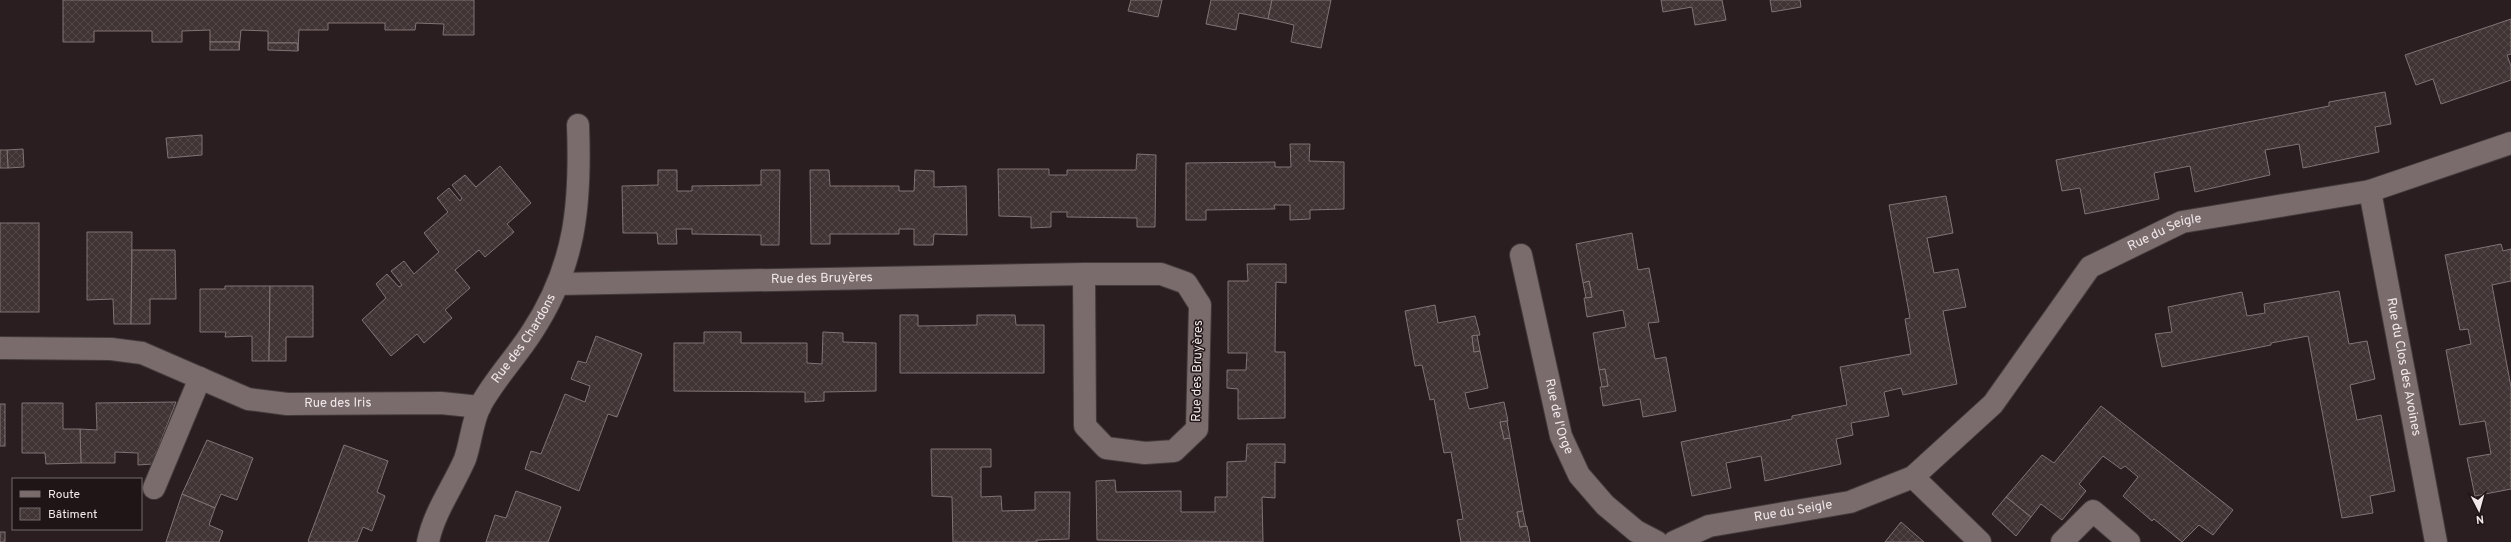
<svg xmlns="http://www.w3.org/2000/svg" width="2511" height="542" font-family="Overpass,sans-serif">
<defs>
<pattern id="building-cross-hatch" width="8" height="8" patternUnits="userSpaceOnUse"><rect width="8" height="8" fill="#403435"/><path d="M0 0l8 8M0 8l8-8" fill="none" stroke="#534849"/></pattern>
</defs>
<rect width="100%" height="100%" fill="#2a1e20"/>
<!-- building -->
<g fill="url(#building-cross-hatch)" stroke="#827375">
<path d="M63,0H474V35H443L444,24L416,23L415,30H385V23H328V30H299L298,51L297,43H268V31L241,30L239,50V42H210V30L182,31V42H152V31H94V42H63Z"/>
<path d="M1131,0H1162L1158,17L1128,11Z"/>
<path d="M1211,0H1272L1268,19L1239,13L1236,30L1206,24Z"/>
<path d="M1272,0H1331L1321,48L1291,42L1294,25L1268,19Z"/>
<path d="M1661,0H1722L1726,20L1695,25L1692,7L1663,12Z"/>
<path d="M1770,0H1800L1801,7L1772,12Z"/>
<path d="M2511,19V54L2507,55L2511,66V80L2441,104L2433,79L2416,85L2405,55Z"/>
<rect x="210" y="42" width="29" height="8"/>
<path d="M268,43H297L298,51L268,50Z"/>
<path d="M2385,92L2391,124L2375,127L2379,152L2303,168L2299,144L2265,150L2270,175L2195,192L2190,166L2154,173L2159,199L2085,214L2080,188L2062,191L2056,160L2329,106V102Z"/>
<path d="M202,135V155L168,158L166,138Z"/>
<path d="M1290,144H1310L1309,161L1344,162V209L1310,210V219L1290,220V205H1274L1275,209L1206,210V220H1186V163L1275,162V167H1291Z"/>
<path d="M23,149L24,167L8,168L7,150Z"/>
<path d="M0,150H7L8,168H0Z"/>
<path d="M1137,154L1156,155L1155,227H1137V218L1067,217V212H1051V227L1031,228V217L999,216L998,169H1049V175H1067V170H1136Z"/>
<path d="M500,166L531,203L507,224L514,232L485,257L479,250L455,270L470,288L445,310L452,318L424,343L417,334L391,356L362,320L386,298L376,284L387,274L399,287L402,285L391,271L404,261L414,274L439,252L424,233L448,212L437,198L449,188L460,201L462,198L452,185L465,175L476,187Z"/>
<path d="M658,170H677V191H692V186L761,185V170H780L779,245H761V235L692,234V229H676L677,244H658L657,233H623L622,186L658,185Z"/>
<path d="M810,170H829L830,186H899V191H914L915,170L934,171V187L966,186L967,235L934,234L933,245H914V229H899V234H830V244H811Z"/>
<path d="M1946,196L1953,233L1927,238L1934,273L1958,269L1966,307L1943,311L1957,384L1903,395L1901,388L1884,392L1889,416L1851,423L1853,435L1836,439L1841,464L1765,481L1761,456L1726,463L1731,488L1692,496L1681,442L1792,419V416L1847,405L1840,367L1911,354L1905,319L1910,318L1889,205Z"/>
<rect x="0" y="223" width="39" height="89"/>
<path d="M87,232H132L131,324H114L113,299L87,300Z"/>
<path d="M1632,233L1638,270L1649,268L1659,322L1648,323L1655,359L1666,357L1676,411L1643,417L1640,399L1603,406L1600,387L1608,386L1605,369L1599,370L1593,333L1626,327L1623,310L1587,317L1584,298L1592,297L1589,281L1583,283L1576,244Z"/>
<path d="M2501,244L2503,251L2511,249V281L2492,285L2511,387V489L2475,496L2467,458L2491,454L2485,421L2460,425L2446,350L2471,344L2468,329L2460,330L2445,255Z"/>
<path d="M132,250H175L176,299H150V324H131Z"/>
<path d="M1247,264H1286V283L1276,282L1275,352H1285V418L1238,419V389L1227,388V370H1246L1247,353H1228V281H1248Z"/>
<path d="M1589,281L1592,297L1586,298L1583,283Z"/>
<path d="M225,286H270L269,361H252V336L225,337L226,332H200V289H225Z"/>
<path d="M270,286H313V337H286V361H269Z"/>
<path d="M2339,291L2349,344L2367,341L2375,379L2350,385L2357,420L2381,415L2395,491L2370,496L2373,513L2342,518L2308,336L2271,343V345L2162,367L2155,334L2172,332L2168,307L2242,292L2247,316L2265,313L2264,304Z"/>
<path d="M1435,305L1438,323L1475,316L1480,335L1472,336L1474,352L1480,351L1488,388L1465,393L1469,409L1504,402L1508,421L1500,422L1504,439L1510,438L1523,511L1517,512L1520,527L1527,526L1530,542H1461L1457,520L1463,519L1451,452L1444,453L1434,399L1430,400L1422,365L1415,366L1405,311Z"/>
<path d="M900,315H918V326L977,325V315H1015L1016,325H1044V373H900Z"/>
<path d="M704,332H741V343H807V363L822,364L823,332L843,333V342L876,343V391L824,392V401L805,402V392L674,391V343H704Z"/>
<path d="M1477,335L1480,351L1474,352L1472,336Z"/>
<path d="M596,336L642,354L617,417L608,414L579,491L525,469L531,451L541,454L565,394L585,402L590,386L571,379L578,361L586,363Z"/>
<path d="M1605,369L1608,386L1602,387L1599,370Z"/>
<path d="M176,402L152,464L138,465V453L115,452V463H81L80,429L97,430L96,403Z"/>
<path d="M22,403H63V429H80L81,463L46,464L45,453H22Z"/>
<rect x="0" y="404" width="5" height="42"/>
<path d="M2101,406L2233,510L2213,535L2199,525L2182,542L2154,519L2152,521L2123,496L2138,477L2125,466L2121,469L2103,456L2079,484L2086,491L2062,520L2041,504L2031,517L2006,497L2042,455L2054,463Z"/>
<path d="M1507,421L1510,438L1504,439L1500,422Z"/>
<path d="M207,440L253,458L237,500L221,494L215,508L182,494Z"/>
<path d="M1247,444H1285V463L1275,462V498L1262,497L1263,542L1097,540L1096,481L1115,480L1116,492L1181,491V512H1215V497H1227V462L1246,461Z"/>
<path d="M344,445L388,461L377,492L385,496L372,531L363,527L357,542H310L308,541Z"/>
<path d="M931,449H991V467H981V497L1001,496L1002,511L1035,510V492H1070L1069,539L1037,540V542H953L952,497L932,496Z"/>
<path d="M516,491L561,507L548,542H486L495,515L506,518Z"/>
<path d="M182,494L215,508L209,525L223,531L219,542H166Z"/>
<path d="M2006,497L2031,517L2016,536L1992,514Z"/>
<path d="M1523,511L1526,526L1520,527L1517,512Z"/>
<path d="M1901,522L1924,542H1885Z"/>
<rect x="0" y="532" width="5" height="10"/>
</g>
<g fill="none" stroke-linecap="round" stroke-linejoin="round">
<!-- minor casing -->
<g stroke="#433a3a" stroke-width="24">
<g id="minor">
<path id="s1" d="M2370,191L2436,542"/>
<path id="s2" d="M1521,255L1561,436L1579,475L1605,505L1636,531L1657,542"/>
<path id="s3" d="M559,284L1084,274H1161L1186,283L1200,305L1197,429L1174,451L1145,453L1106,448L1085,426L1084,274"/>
<path id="s4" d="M0,348L111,349L142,353L248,399L287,404L441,403L480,407"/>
<path d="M1913,477L1980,542"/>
<path d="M154,488L200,378"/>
<path id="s5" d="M428,542C434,512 453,487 465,459C471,442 472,422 480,406C494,380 516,357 532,332C576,265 581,203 578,125"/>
<path id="s6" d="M1674,542L1709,526L1850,502L1913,477L1993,404L2090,267L2182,222L2370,191L2511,143"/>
<path d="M2062,542L2093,511L2129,542"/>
</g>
</g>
<!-- minor -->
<use href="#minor" stroke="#7a6b6d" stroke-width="22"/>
</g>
<g text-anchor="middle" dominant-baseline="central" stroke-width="3" stroke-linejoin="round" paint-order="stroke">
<!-- street labels -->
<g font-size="13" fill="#f2e9ea" stroke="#201516">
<text stroke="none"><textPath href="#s6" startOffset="608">Rue du Seigle</textPath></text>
<text stroke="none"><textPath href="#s3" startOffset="263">Rue des Bruyères</textPath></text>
<text stroke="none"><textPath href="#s5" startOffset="227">Rue des Chardons</textPath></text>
<text stroke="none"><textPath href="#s1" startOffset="179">Rue du Clos des Avoines</textPath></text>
<text transform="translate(1198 371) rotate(-89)">Rue des Bruyères</text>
<text stroke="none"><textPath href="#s4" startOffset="348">Rue des Iris</textPath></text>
<text stroke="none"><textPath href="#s2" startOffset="166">Rue de l'Orge</textPath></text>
<text stroke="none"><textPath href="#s6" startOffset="124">Rue du Seigle</textPath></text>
</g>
</g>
<!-- legend -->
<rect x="12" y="478" width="130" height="52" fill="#201516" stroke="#746a6b"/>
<rect x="20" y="491" width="20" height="6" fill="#7a6b6d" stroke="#746a6b"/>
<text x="48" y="498" font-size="12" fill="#f2e9ea">Route</text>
<rect x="20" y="508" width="20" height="12" fill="url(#building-cross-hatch)" stroke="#746a6b"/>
<text x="48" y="518" font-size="12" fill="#f2e9ea">Bâtiment</text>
<!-- north arrow -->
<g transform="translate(2479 510) rotate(174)" stroke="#201516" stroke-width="3" paint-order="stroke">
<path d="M0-3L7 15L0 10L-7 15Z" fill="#f2e9ea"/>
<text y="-6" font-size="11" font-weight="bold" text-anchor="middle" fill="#f2e9ea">N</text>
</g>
</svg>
